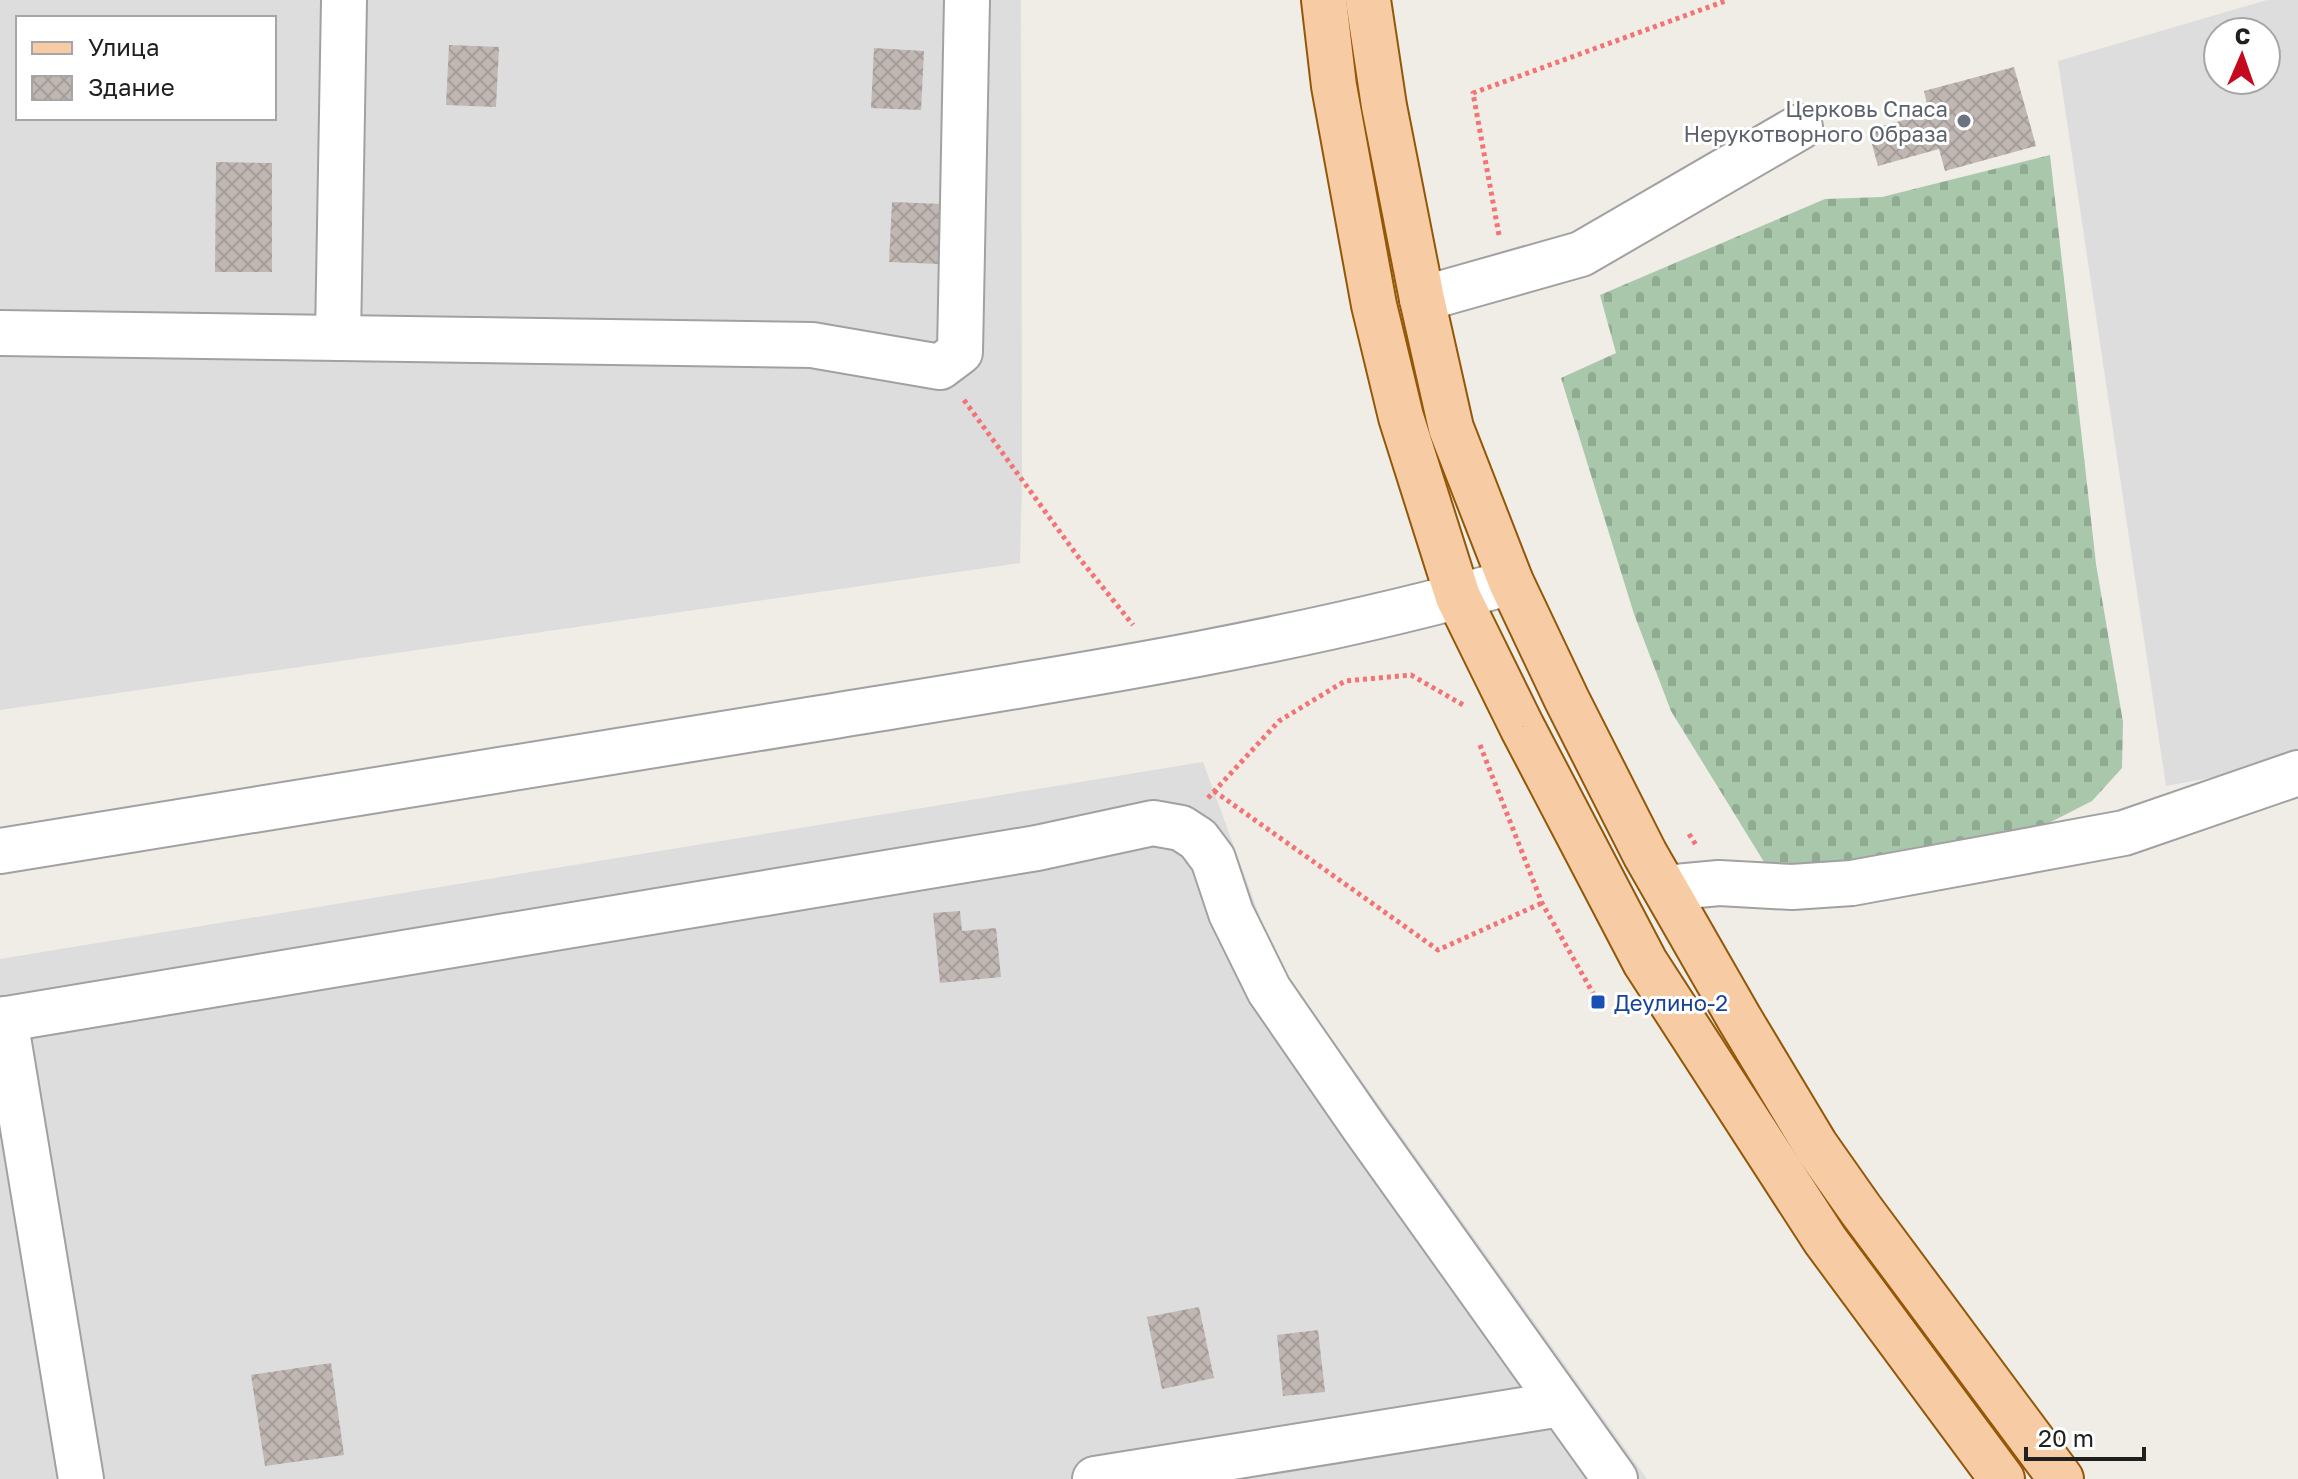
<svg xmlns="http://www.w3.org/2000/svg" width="2298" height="1479" font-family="'Golos Text',sans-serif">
<defs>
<pattern id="cemetery-stones" width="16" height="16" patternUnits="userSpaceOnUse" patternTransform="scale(2)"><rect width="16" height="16" fill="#a9c7aa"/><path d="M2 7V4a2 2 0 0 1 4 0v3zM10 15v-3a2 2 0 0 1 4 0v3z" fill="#91ab92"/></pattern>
<pattern id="building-cross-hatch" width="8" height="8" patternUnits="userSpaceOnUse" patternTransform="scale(2)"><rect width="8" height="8" fill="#c0b7b3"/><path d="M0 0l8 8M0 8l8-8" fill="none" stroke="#a59d9a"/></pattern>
</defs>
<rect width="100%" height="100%" fill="#f0ece6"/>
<!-- residential -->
<g fill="#ddd" fill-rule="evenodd">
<path d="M0,0H1021L1022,480L1020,563L0,710ZM18,18H274V118H18Z"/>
<path d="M2267,0H2298V761L2166,786L2058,61ZM2218,32H2266V80H2218Z"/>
<path d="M1203,762L1276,961L1647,1479H0V959Z"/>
</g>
<!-- cemetery -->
<path fill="url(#cemetery-stones)" d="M2050,155L2096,564L2123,722L2122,768L2092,801L2037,829L1814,878L1769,870L1671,711L1634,614L1561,378L1616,353L1600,295L1825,199L1882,197Z"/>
<!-- building -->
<g fill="url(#building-cross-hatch)">
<path d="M449,45L499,47L496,107L446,105Z"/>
<path d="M874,48L924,51L921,110L871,108Z"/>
<path d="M2014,67L2036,146L1945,171L1939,149L1878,166L1868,130L1929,113L1924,91Z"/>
<path d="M216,162L272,163V272H215Z"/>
<path d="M892,202L943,204L939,264L889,262Z"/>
<path d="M960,911L962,931L996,928L1001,977L940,983L933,913Z"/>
<path d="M1199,1307L1214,1378L1162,1389L1147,1317Z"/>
<path d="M1318,1330L1325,1392L1283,1396L1277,1335Z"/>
<path d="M331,1363L344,1455L265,1466L251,1375Z"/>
</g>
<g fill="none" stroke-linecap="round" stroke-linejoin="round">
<!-- minor casing -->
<g stroke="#a1a1a1" stroke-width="48">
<g id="minor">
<path d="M1422,299L1581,254L1800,127"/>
<path d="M0,333L812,345L940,367L960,352L967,0"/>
<path d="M338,338L344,0"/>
<path d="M0,851C272,807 543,763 815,719C1048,681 1283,646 1511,582"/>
<path d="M1665,888L1719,883L1792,887L1852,883L2124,833L2298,773"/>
<path d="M5,1019L81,1479"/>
<path d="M0,1020L1037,848L1153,823L1181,828L1198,839L1213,859L1231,913L1269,990L1363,1126L1615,1479"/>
<path d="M1095,1479L1561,1404"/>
</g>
</g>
<!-- major casing -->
<g stroke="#935708" stroke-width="48">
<g id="major">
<path d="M1324,0L1334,86L1374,305L1401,417L1458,597L1522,727L1645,962L1825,1240L2002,1479"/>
<path d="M1368,0L1384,106L1422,299L1451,428L1511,582L1567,700L1645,854L1739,1018L1816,1146L1861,1210L2061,1479"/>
</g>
</g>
<!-- path -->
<g stroke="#f27575" stroke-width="5" stroke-dasharray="4 4" stroke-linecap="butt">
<path d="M1499,235L1473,93L1728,0"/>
<path d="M964,400L1076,554L1133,625"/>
<path d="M1480,745L1542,903L1598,1002"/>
<path d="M1214,791L1438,950L1542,903"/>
<path d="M1208,798L1279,721L1345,681L1411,675L1465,706"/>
<path d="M1689,834L1696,845"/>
</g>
<!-- minor -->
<use href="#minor" stroke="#fff" stroke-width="44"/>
<!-- major -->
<use href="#major" stroke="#f7cba4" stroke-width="44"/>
</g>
<!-- markers -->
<circle fill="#6b7280" stroke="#fff" stroke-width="3" cx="1964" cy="121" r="8"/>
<rect fill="#1a4fb4" stroke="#fff" stroke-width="3" x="1590" y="994" width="16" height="16" rx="4"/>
<g text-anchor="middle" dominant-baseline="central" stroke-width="6" stroke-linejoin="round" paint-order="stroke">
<!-- worship labels -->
<g font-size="22" fill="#5b616d" stroke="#fff" text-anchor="end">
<text x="1948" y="108">Церковь Спаса<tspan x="1948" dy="25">Нерукотворного Образа</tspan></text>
</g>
<!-- transit labels -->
<g font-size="22" fill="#164399" stroke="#fff" text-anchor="start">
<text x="1614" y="1002">Деулино-2</text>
</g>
</g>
<!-- legend -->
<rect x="16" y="16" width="260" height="104" fill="#ffffff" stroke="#a6a6a6" stroke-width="2"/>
<rect x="32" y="42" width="40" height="12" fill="#f7cba4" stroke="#a6a6a6" stroke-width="2"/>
<text x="88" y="56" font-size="24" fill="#202020">Улица</text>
<rect x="32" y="76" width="40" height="24" fill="url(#building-cross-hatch)" stroke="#a6a6a6" stroke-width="2"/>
<text x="88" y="96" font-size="24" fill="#202020">Здание</text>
<!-- north arrow -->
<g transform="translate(2242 56) rotate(2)"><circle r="38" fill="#ffffff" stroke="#a6a6a6" stroke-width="2"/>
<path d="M0-6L14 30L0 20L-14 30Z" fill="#c40b1e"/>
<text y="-12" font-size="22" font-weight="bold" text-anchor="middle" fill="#202020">С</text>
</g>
<!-- scale -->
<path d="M2026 1447v12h118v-12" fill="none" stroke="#202020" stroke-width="4"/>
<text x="2038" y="1447" font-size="24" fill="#202020" stroke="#ffffff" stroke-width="6" paint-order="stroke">20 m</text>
</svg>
